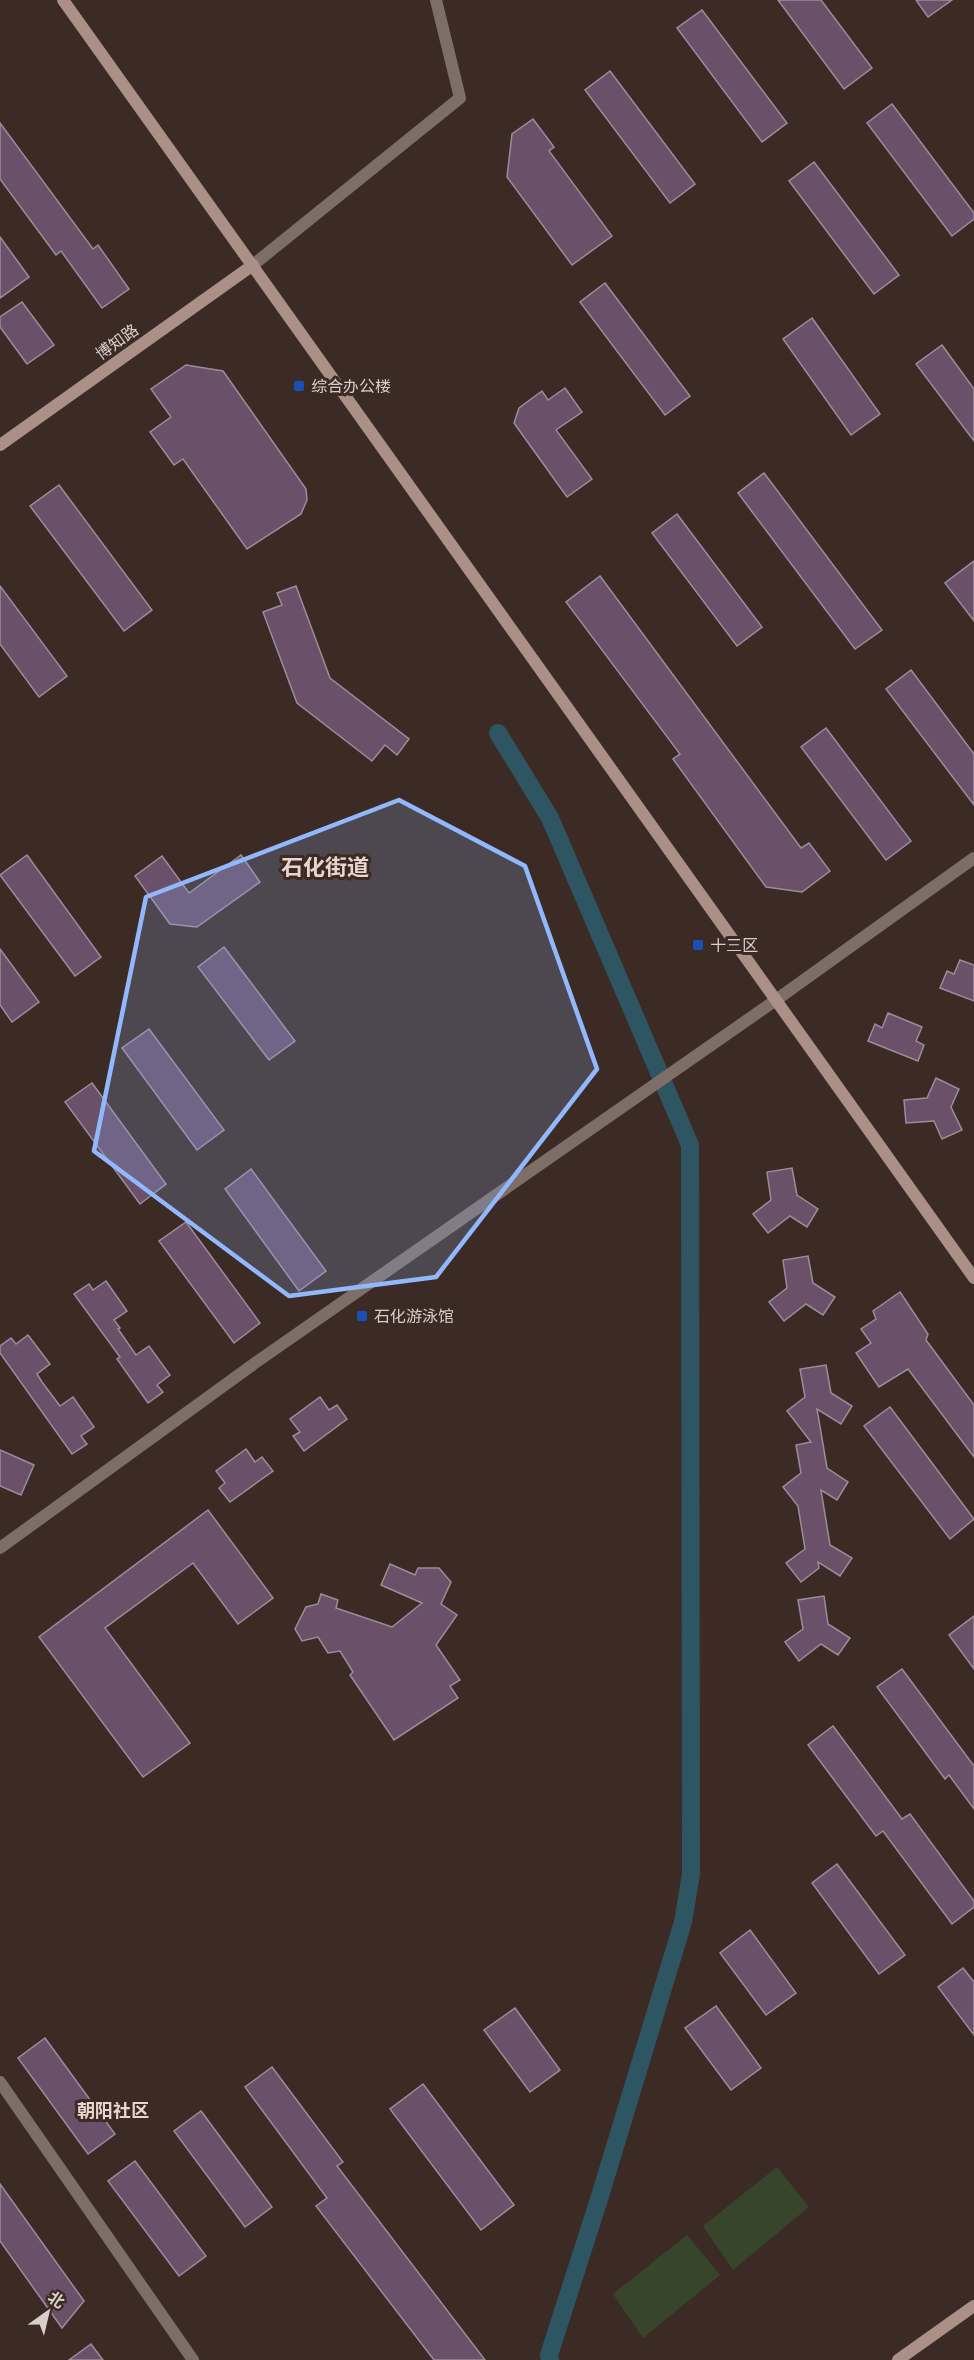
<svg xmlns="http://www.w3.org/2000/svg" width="974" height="2360" font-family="'Work Sans','Noto Sans SC',sans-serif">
<rect width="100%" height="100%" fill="#3c2b24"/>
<!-- green -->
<g fill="#37452d">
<path d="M777,2167L809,2207L733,2270L703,2226Z"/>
<path d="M687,2235L720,2275L643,2338L613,2294Z"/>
</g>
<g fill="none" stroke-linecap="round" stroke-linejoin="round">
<!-- canal -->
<path stroke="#2e5562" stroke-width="18" d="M498,733L550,818L690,1145L691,1874L683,1922L600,2196L549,2355L550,2360"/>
</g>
<!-- building -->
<g fill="#6a5169" stroke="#9c8c9a" stroke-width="1.5">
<path d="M778,0H821L872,68L844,89Z"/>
<path d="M916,0H952L928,17Z"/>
<path d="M702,10L787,123L762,142L677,28Z"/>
<path d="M610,71L695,184L670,203L585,90Z"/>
<path d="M892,104L974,213V219L952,236L867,123Z"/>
<path d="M533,119L554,147L549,151L612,236L572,265L507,177L512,134Z"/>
<path d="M0,123L93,249L98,245L129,289L102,308L61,251L56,255L0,179Z"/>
<path d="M814,162L899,275L874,294L789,181Z"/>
<path d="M0,237L29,277L0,298Z"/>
<path d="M605,283L690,396L665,415L580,302Z"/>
<path d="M22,302L54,345L27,364L0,327V317Z"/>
<path d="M812,318L880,414L851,435L783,339Z"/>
<path d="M942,345L974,389V441L916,364Z"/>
<path d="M186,365L223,371L306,489L307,500L301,514L247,549L183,459L174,465L150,432L171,417L151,389Z"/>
<path d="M565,388L582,412L556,430L592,479L567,497L514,423L519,408L542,391L548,400Z"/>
<path d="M764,473L882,630L855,649L738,493Z"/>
<path d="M59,485L152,610L124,631L30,506Z"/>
<path d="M677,514L762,627L737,646L652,533Z"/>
<path d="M974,561V621L945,583Z"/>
<path d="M600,576L801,848L809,843L830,871L802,892L766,887L673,759L680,754L566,602Z"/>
<path d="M0,586L67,676L39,697L0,644Z"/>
<path d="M296,586L330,678L409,739L397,755L385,745L372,761L297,703L263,612L282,605L277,593Z"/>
<path d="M911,670L974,754V805L886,689Z"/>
<path d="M826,728L911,841L886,860L801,747Z"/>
<path d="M27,855L101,957L75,976L0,875Z"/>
<path d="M241,855L260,882L197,927L170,924L135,876L162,856L189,893Z"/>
<path d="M224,947L295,1041L269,1060L198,967Z"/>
<path d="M0,949L39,1002L12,1022L0,1005Z"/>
<path d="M960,960L974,965V1001L940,988L947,971L954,974Z"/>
<path d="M888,1013L922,1027L916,1041L924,1045L918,1061L868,1041L875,1024L882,1028Z"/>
<path d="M149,1029L224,1130L197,1150L122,1048Z"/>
<path d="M936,1078L959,1089L951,1107L962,1130L942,1139L934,1121L906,1123L904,1100L927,1098Z"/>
<path d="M92,1083L166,1184L140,1204L65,1102Z"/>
<path d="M792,1168L797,1195L818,1209L807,1227L790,1216L768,1233L753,1214L771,1200L767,1172Z"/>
<path d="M251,1169L326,1271L299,1291L225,1189Z"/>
<path d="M186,1222L260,1323L234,1343L159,1241Z"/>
<path d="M808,1256L813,1283L835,1297L823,1315L806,1304L784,1321L769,1302L787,1288L783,1260Z"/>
<path d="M106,1281L127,1311L114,1320L120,1328L118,1329L136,1355L149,1346L170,1375L157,1385L163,1392L148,1403L117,1359L120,1357L74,1294L89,1284L93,1290Z"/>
<path d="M900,1292L928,1334L926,1340L974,1405V1457L908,1369L879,1387L856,1353L871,1343L861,1329L876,1319L873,1311Z"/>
<path d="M28,1335L50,1364L37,1374L42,1382L60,1406L73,1397L94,1427L81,1436L87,1444L72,1454L0,1353V1346L11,1338L16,1344Z"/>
<path d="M826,1365L831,1393L852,1406L841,1424L817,1409L827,1468L848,1482L837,1500L821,1490L830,1545L852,1558L840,1576L818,1562L819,1568L801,1582L786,1563L805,1549L798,1506L783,1487L801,1473L796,1445L811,1442L787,1411L805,1397L800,1369Z"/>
<path d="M320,1397L329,1410L337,1405L347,1419L304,1451L293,1436L300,1432L290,1419Z"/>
<path d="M890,1407L974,1519L950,1539L864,1426Z"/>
<path d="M246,1449L255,1462L262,1457L273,1471L230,1502L219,1488L225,1483L216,1471Z"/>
<path d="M0,1450L34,1465L21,1495L0,1486Z"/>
<path d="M208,1510L273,1598L238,1624L193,1563L105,1628L190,1743L143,1777L39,1637Z"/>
<path d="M390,1564L415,1575L418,1568H439L451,1582L441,1604L457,1615L436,1645L460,1680L450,1686L458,1698L394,1740L350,1675L353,1672L340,1651L328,1653L318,1637L302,1641L295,1629L306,1607L318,1604L321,1594L338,1600L336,1608L392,1627L422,1603L381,1585Z"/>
<path d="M824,1596L828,1624L850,1638L838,1655L821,1644L799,1661L785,1642L803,1629L798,1600Z"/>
<path d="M974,1616V1669L949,1635Z"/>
<path d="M902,1669L974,1766V1809L949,1775L945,1779L877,1687Z"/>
<path d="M833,1726L902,1819L910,1814L974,1901V1907L952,1924L883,1831L876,1836L808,1745Z"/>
<path d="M837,1864L905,1955L879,1974L812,1883Z"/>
<path d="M750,1930L796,1993L766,2015L720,1953Z"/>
<path d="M963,1968L974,1982V2035L938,1987Z"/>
<path d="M716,2006L761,2068L731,2090L685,2028Z"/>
<path d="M515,2008L560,2070L530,2092L484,2030Z"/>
<path d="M45,2038L115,2134L88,2154L18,2058Z"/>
<path d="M272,2067L343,2162L337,2166L485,2360H434L316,2206L327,2198L245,2087Z"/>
<path d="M423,2084L514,2205L481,2230L390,2109Z"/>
<path d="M201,2111L272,2207L245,2227L174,2131Z"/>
<path d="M135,2161L206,2256L179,2276L108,2181Z"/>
<path d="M0,2184L84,2301L62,2328L0,2241Z"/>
<path d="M91,2344L103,2360H69Z"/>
</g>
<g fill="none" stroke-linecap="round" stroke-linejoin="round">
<!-- street -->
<g stroke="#7e6e68" stroke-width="12">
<path d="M253,265L460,98L436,0"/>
<path d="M0,1548L255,1363L776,1000L974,858"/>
<path d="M0,2082L193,2360"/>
</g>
<!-- secondary -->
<g stroke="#aa9087" stroke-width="12">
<path d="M63,0L974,1278"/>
<path d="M0,445L253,265"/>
<path d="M898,2360L974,2306"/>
</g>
</g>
<!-- marked area -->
<path fill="#91b8fd" fill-opacity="0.2" stroke="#91b8fd" stroke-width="4.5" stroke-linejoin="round" d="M399,800L525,866L597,1069L436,1277L289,1296L94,1151L146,897Z"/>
<!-- markers -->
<g fill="#1a4fb4" stroke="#3c2b24" stroke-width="2">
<rect x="293" y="380" width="12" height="12" rx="3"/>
<rect x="692" y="939" width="12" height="12" rx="3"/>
<rect x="356" y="1310" width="12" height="12" rx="3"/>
</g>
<g text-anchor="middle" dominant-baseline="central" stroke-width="6" stroke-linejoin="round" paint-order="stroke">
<!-- street labels -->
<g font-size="16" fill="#daceca" stroke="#3c2b24">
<text transform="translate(117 342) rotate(-36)">博知路</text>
</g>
<!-- poi labels -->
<g font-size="16" fill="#daceca" stroke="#3c2b24" text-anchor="start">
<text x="311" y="386">综合办公楼</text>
<text x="710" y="945">十三区</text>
<text x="374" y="1316">石化游泳馆</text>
</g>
<!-- neighbourhood labels -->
<g font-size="18" font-weight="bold" fill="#ebd4cb" stroke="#3c2b24">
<text x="113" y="2110">朝阳社区</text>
</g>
<!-- district labels -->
<g font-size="22" font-weight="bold" fill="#ebd4cb" stroke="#3c2b24">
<text x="325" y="867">石化街道</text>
</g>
</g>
<!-- north arrow -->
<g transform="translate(48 2312) rotate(34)" stroke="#3c2b24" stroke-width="4.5" paint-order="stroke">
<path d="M0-4.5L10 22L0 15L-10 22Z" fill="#daceca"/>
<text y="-9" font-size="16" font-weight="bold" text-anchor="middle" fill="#daceca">北</text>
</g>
</svg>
